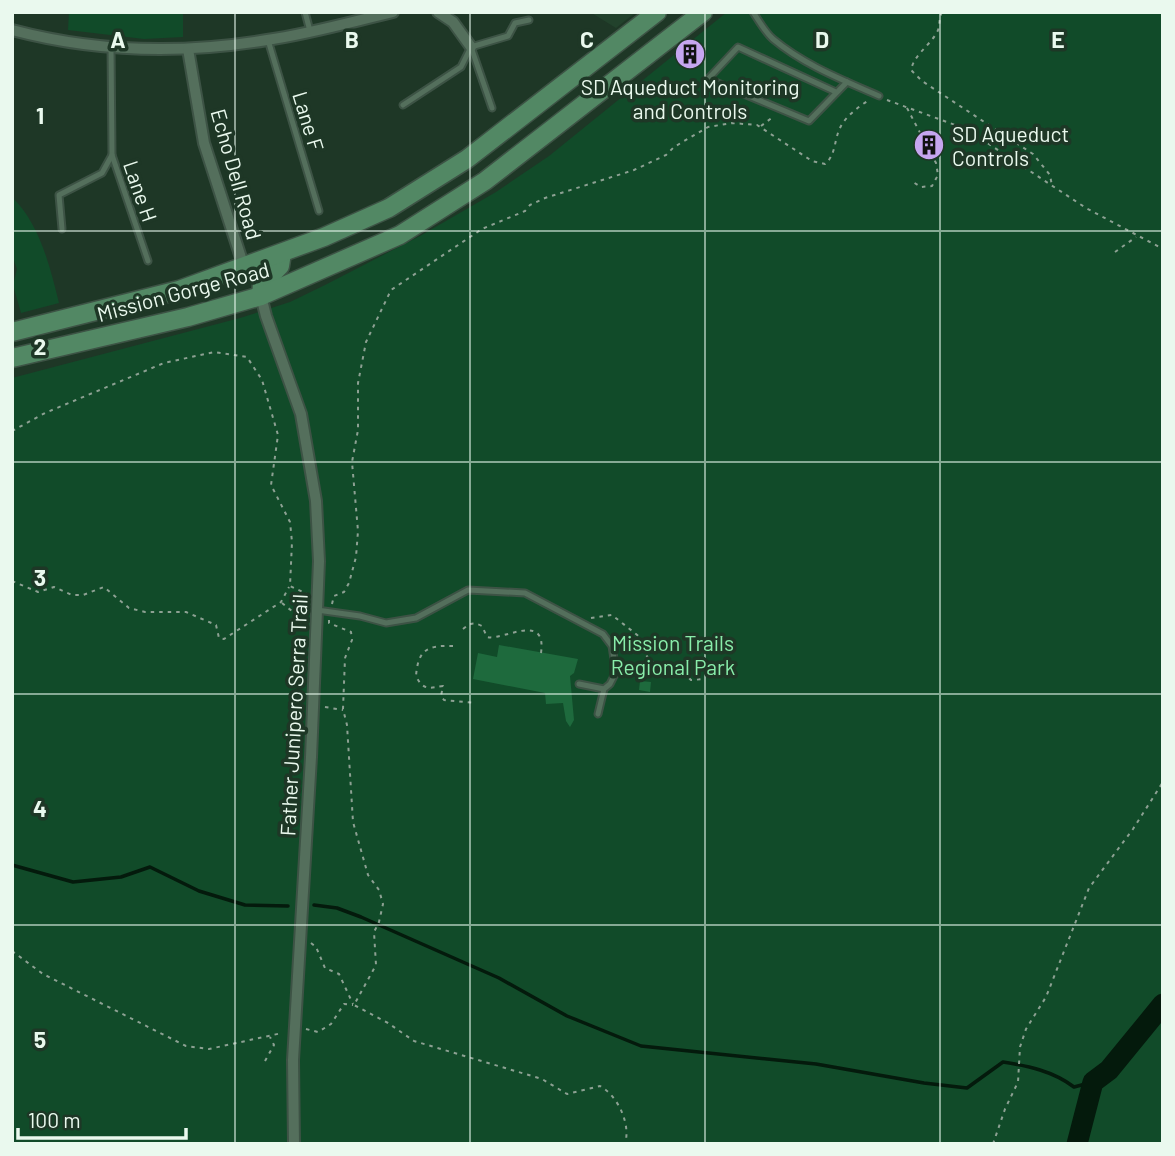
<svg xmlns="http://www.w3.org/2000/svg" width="1175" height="1156" font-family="Barlow,sans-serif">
<rect width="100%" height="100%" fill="#1e3726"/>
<!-- built -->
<path fill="#22422c" d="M590,12H636L616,28Z"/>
<!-- green -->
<g fill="#114b29">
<path d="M69,12H183V37L144,39L68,30Z"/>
<path d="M727,12H1163V1144H12V378L240,318L290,302L325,285L420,236L496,192L549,156Z"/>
<path d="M12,197C40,224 50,267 59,303L21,313L13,285L17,269L12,255Z"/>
</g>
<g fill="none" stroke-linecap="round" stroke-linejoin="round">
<!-- stream -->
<g stroke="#041a0c" stroke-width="3.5">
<path d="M12,865L73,882L121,877L150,867L199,891L245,905L288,906"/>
<path d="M314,905L337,908L361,917L499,978L567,1016L641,1046L816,1064L924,1083L967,1088L1003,1062C1028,1066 1053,1071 1074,1087L1093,1082"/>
</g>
<!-- river -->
<path stroke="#041a0c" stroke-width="21" d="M1077,1144L1093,1082L1109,1070L1163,1004"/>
</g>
<!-- building -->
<g fill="#1e6a3d">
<path d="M499,645L578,659L574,673L570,676L574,720L570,727L566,721L563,703L546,704L545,693L473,679L478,653L497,657Z"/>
<path d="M640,681L651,682L650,692L639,690Z"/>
</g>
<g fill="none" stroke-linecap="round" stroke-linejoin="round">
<!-- lane casing -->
<g stroke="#3d5345" stroke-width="9">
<g id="lane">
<path d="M305,12L310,31"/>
<path d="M753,12C759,21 765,32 773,39C804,65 843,80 879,96"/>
<path d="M268,40L319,211"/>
<path d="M111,46L112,155L148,261"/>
<path d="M471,47L508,36L515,23L529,20"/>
<path d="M471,47L492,108"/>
<path d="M836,92L738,47L708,79L809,121L847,82"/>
<path d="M403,105L461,67L471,47"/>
<path d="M62,229L59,195L102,173L112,155"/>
<path d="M317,610L360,616L386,623L416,618L468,590L525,593L603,634L612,646L616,672L610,684L604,689L598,714"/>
<path d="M579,684L604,689"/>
</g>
</g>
<!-- street casing -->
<g stroke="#3d5345" stroke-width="14">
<g id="street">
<path d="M438,12L453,22L471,47"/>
<path d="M12,30C95,52 183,54 267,40C309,34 351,22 393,12"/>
<path d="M188,49L204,143L244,267"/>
<path d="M261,296L266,316L301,414L316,501L319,561L311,757L293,1060L294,1144"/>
</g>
</g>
<!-- primary casing -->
<g stroke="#3d5345" stroke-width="21">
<g id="primary">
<path d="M261,296L262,284L280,266L282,253"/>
<path d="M12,332L179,290L324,237L389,208L467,159L657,12"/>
<path d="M12,358L188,317L261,296L400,235L485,181L703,12"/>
</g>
</g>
<!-- path -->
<g stroke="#8da193" stroke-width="2" stroke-dasharray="3.5 5" stroke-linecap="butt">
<path d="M942,12C938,20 941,27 936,34C928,47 914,55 911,70L922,81L1033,154L1050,175L1052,186"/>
<path d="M887,100L966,129L1086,208L1163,249"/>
<path d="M907,108L936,163L938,175L932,186L921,187L913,182"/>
<path d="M761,126L773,117"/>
<path d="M1115,252L1136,237"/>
<path d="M12,431L45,413L164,363L214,352L247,357L262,380L278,435L271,485L290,522L292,542L290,586L307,594"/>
<path d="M12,581L38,592L54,587L72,595H83L104,587L129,608L145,612H186L216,625L219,638L224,639L281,602L289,587"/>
<path d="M282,603L304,621"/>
<path d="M332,604L334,596L344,592L349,583L356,557L358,531L352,462L358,430V383L366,342L391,290L482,229L525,211L530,205L545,198L634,170L666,155L674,147L708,127L732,123L757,125L812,161L825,164C836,155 834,140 840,128C845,117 858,107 869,100"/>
<path d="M591,618L612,615L641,638C645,663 655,667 679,668L691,680L702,679"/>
<path d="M329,620V623L351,632L352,640L345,658L343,709L347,725L353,822L368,875L379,890L383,904L379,922L374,932L376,965L354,1005L388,1023L414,1041L542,1079L567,1094L600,1086C618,1096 631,1124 625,1144"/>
<path d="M463,629C470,623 474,622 482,626L487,637C503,641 547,611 541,653"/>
<path d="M453,646C427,645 418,650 416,676C423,691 430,688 443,686L441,696L444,700L476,703"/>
<path d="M325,707L343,710"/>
<path d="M311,943L316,947L325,968L339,974L353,1004"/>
<path d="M12,951L43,974L186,1046L209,1049L282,1033"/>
<path d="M306,1029L318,1032L331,1024L344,1004L353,1005"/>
<path d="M265,1061L274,1045L270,1037"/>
<path d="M993,1144L1005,1109L1018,1082L1020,1047L1026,1029L1046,997L1089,888L1133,829L1163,782"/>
</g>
<!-- lane -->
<use href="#lane" stroke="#546f5c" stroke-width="5"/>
<!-- street -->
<use href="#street" stroke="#546f5c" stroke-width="10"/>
<!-- primary -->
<use href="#primary" stroke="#528864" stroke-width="18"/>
</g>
<!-- grid -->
<path fill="none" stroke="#eaf9ee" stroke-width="2" stroke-opacity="0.55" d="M235,12V1144M470,12V1144M705,12V1144M940,12V1144M12,231H1163M12,462H1163M12,694H1163M12,925H1163"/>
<!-- icons -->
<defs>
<g id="building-disc" transform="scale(1.575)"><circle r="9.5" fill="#c6a6f0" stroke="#1e3726"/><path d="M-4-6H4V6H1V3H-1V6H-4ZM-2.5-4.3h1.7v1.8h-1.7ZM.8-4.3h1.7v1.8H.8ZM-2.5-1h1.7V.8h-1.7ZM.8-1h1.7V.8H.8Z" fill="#111"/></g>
</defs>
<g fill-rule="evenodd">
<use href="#building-disc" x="690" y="54"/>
<use href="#building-disc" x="929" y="145"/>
</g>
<g text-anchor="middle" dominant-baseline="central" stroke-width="7" stroke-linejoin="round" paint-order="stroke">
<!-- poi labels -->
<g font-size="21" fill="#eaf9ee" stroke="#1e3726">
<text x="690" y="86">SD Aqueduct Monitoring<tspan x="690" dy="24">and Controls</tspan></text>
<text x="952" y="133" text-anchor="start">SD Aqueduct<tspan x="952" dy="24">Controls</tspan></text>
</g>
<!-- street labels -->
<g font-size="21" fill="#eaf9ee" stroke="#1e3726">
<text transform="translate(309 121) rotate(73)">Lane F</text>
<text transform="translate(237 174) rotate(74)">Echo Dell Road</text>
<text transform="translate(141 191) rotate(71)">Lane H</text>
<text transform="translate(183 291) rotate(-15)">Mission Gorge Road</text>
<text transform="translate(293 715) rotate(-87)">Father Junipero Serra Trail</text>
</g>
<!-- park labels -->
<g font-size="21" fill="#89edaa" stroke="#1e3726">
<text x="673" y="642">Mission Trails<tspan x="673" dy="24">Regional Park</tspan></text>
</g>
</g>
<g font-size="23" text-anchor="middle" font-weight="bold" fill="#eaf9ee" stroke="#1e3726" stroke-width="7" stroke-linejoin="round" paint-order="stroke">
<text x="118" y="48">A</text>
<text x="352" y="48">B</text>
<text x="587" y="48">C</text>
<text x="822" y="48">D</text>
<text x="1058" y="48">E</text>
<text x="40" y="124">1</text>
<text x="40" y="355">2</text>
<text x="40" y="586">3</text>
<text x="40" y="817">4</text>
<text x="40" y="1048">5</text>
</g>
<!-- border -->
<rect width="1175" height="1156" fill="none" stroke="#eaf9ee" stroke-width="28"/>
<!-- scale -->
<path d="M18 1128v10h168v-10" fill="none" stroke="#eaf9ee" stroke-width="3.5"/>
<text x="28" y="1128" font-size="21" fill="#eaf9ee" stroke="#1e3726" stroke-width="5" paint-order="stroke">100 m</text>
</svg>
